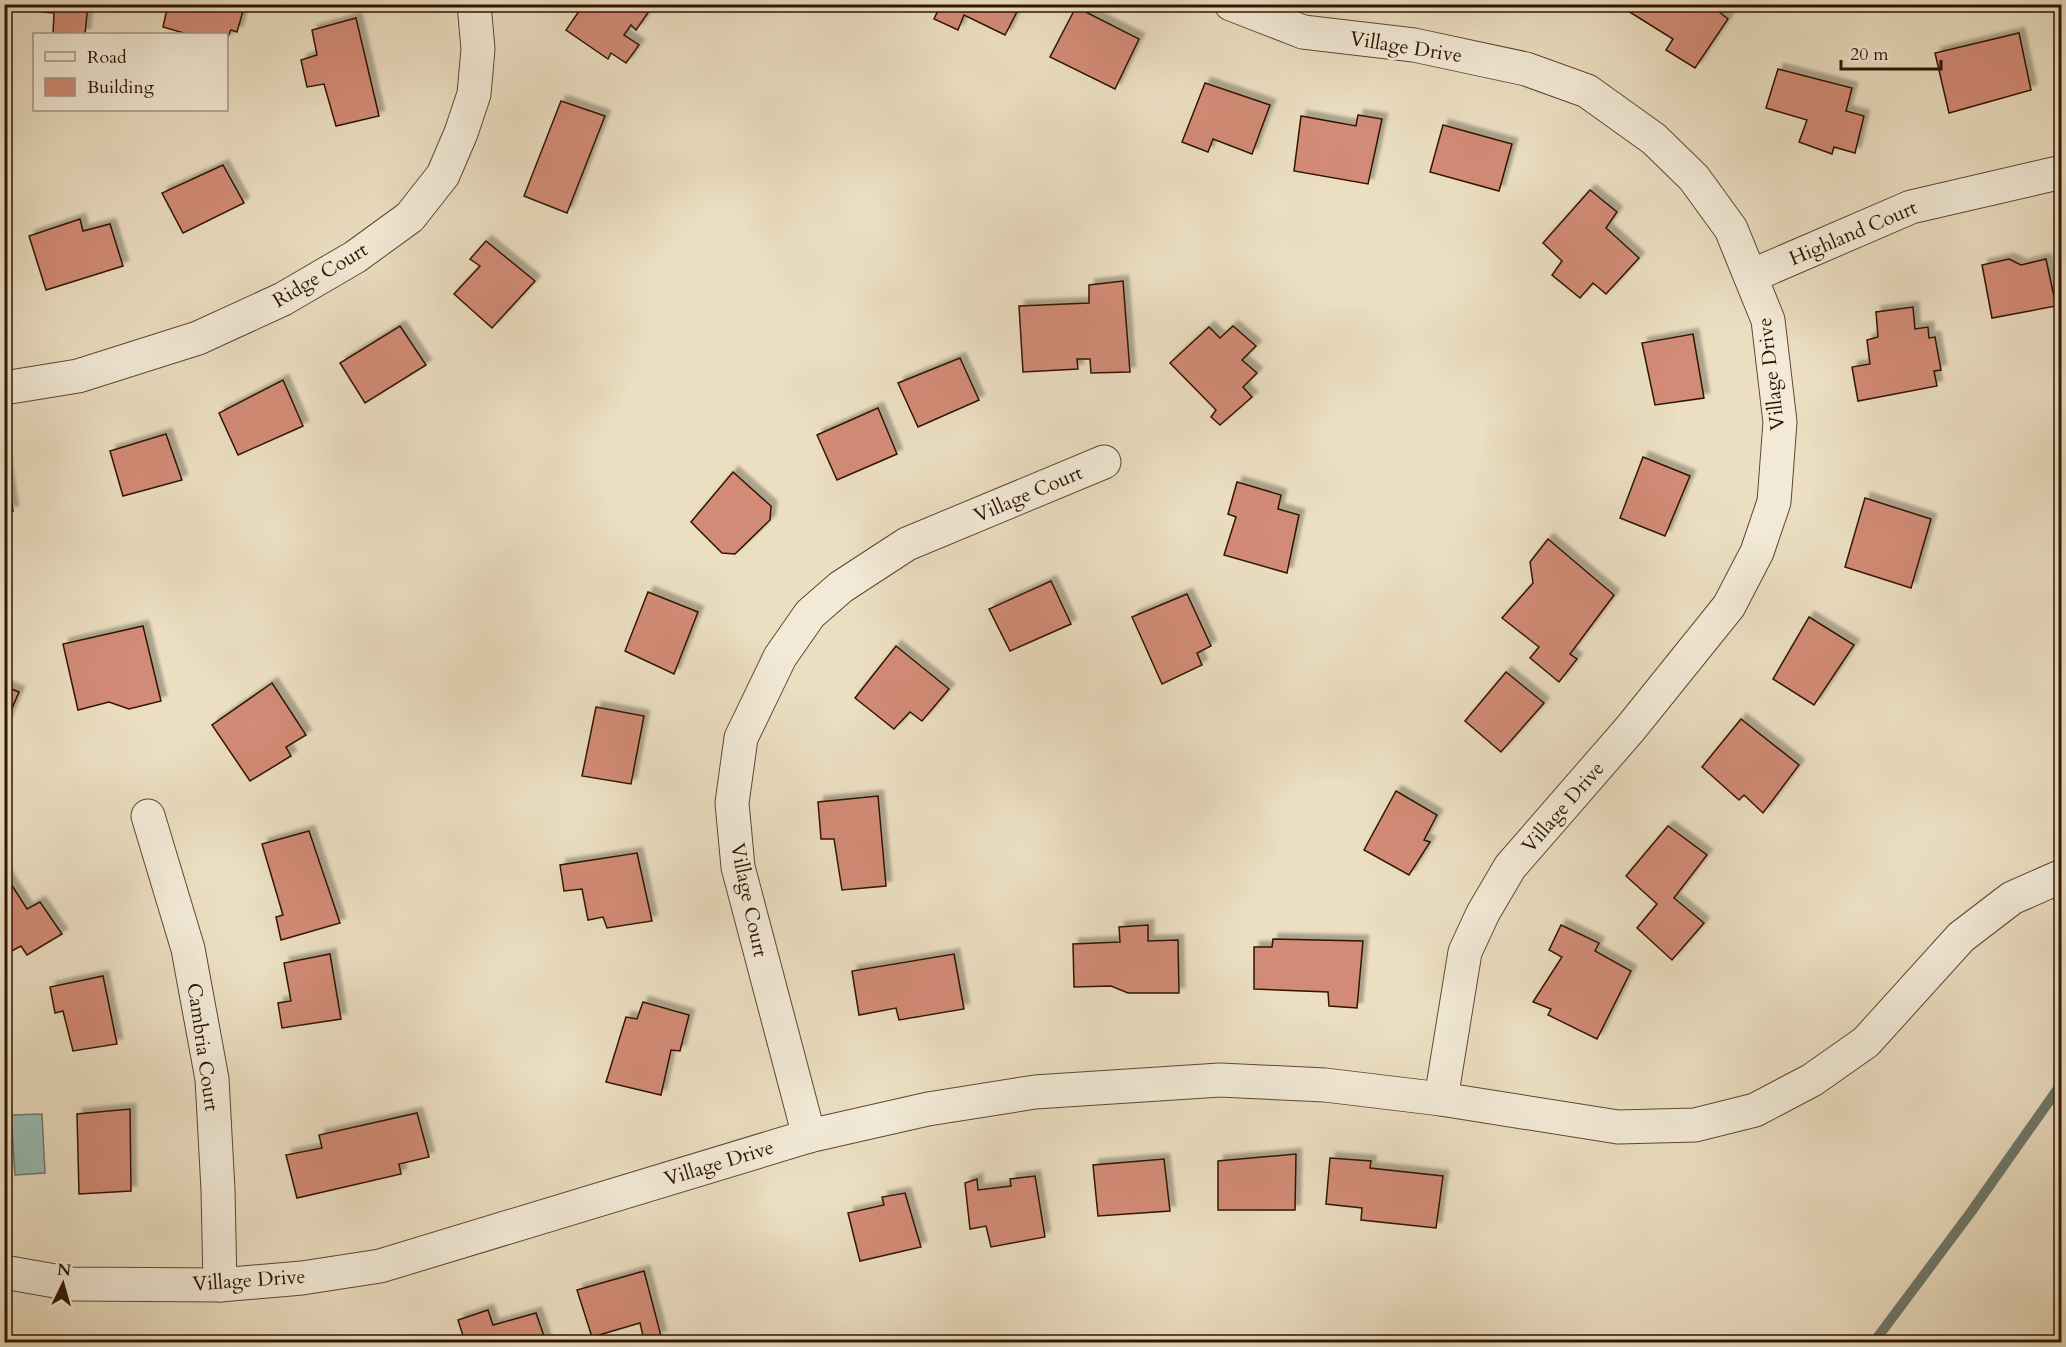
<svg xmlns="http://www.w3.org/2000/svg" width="2066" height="1347" font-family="Cardo,serif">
<defs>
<filter id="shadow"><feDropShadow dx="5.5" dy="-5.5" stdDeviation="1.5" flood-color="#0004"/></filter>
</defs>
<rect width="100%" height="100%" fill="#ebdec1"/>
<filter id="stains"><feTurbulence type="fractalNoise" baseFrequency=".00333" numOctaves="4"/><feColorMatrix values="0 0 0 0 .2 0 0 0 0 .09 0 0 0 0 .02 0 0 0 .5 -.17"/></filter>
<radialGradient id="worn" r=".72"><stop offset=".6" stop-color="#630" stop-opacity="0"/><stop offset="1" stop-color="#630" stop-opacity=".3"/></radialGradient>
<!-- water -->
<path fill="#98bcb4" stroke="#6e796c" stroke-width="1.5" d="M42,1114L45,1173L15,1175L11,1115Z"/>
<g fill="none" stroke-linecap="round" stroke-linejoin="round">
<!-- stream -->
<path stroke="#6e796c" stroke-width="10" d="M1874,1342L1971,1212L2062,1083"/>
</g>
<!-- building -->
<g fill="#d28b77" stroke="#301500" stroke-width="1.5" filter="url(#shadow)">
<path d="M22,4H88L85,34H53L54,13L21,10Z"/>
<path d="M168,4H245L237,32L231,30L226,41V34H187L163,27Z"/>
<path d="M584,4H654L636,30L631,25L624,35L639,45L626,63L611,53L608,59L566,30Z"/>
<path d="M941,4H1021L1005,35L964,15L958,30L934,19Z"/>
<path d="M1633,4H1709L1728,19L1695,68L1666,50L1673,39L1628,11Z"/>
<path d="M1076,7L1139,39L1115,89L1050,57Z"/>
<path d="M356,18L379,116L336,126L324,84L307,87L301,60L317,55L312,30Z"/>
<path d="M2019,33L2031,90L1949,113L1935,53Z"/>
<path d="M1778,69L1852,88L1846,111L1864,116L1855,153L1834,147L1832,154L1799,142L1807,120L1766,108Z"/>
<path d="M1205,83L1270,105L1252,154L1213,139L1208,152L1182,142Z"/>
<path d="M561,101L605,116L567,213L524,196Z"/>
<path d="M1358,115L1382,119L1368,184L1294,171L1301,116L1356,126Z"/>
<path d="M1443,125L1512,144L1499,191L1430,172Z"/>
<path d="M223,165L244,203L183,233L162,193Z"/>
<path d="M1590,190L1617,212L1606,228L1639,258L1606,294L1593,283L1580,298L1552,275L1562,261L1543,243Z"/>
<path d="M80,219L83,231L110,224L123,266L46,290L29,236Z"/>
<path d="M486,241L535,281L492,328L454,294L480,266L470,259Z"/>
<path d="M2009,259L2021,265L2046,259L2056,306L1992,318L1982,265Z"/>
<path d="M1123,281L1130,372L1091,373L1090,359H1077L1078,369L1023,372L1019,306L1089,303V285Z"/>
<path d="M1913,307L1915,329L1928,327L1929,338L1935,337L1941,370L1934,371L1937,386L1858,401L1852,367L1870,364L1867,340L1878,337L1876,312Z"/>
<path d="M400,326L426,365L365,403L340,363Z"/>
<path d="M1233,326L1256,346L1242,360L1257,373L1243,387L1252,397L1220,425L1211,417L1216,410L1170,363L1209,327L1220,338Z"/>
<path d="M1693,334L1704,398L1655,405L1642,343Z"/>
<path d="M960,358L979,400L918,427L898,383Z"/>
<path d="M283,380L303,426L238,455L219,413Z"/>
<path d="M878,408L897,454L837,480L817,435Z"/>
<path d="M166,434L182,480L123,496L110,451Z"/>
<path d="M1643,457L1690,476L1665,536L1620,518Z"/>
<path d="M5,462L13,511L4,512V463Z"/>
<path d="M733,472L771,506L770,520L735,554L722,553L691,522Z"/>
<path d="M1237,482L1281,495L1278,509L1299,515L1287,573L1224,555L1236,517L1228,514Z"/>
<path d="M1865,498L1931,519L1911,588L1845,567Z"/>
<path d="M1548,539L1614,595L1570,654L1577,659L1559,682L1530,658L1539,647L1502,618L1533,583L1530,562Z"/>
<path d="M1051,581L1071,624L1010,651L989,609Z"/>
<path d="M648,592L698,612L674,674L625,651Z"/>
<path d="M1187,594L1211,646L1197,653L1202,665L1162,684L1132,617Z"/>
<path d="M1809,617L1854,645L1814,705L1773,679Z"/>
<path d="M143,626L161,701L129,709L109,702L78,710L63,644Z"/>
<path d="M896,646L949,689L922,721L910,712L894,729L855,698Z"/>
<path d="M1506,672L1544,703L1501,752L1465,721Z"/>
<path d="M272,683L306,735L286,747L291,756L250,781L212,725Z"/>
<path d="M4,686L19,692L4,727Z"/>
<path d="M596,707L644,716L631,784L582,776Z"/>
<path d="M1741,719L1799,765L1763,813L1744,795L1739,800L1702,767Z"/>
<path d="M1396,791L1437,815L1424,840L1430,842L1409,875L1364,850Z"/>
<path d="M878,796L886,886L842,890L834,839H821L818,802Z"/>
<path d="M1668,826L1707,855L1674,898L1704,923L1672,960L1637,928L1657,904L1626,876Z"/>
<path d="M309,831L340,923L281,940L276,917L283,915L262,844Z"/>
<path d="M637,853L652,921L607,928L603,917L588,920L582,889L564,891L560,865Z"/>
<path d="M4,873L27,909L40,902L62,934L27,955L21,946L4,955Z"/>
<path d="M1148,925V941L1178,940L1179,993H1128L1111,986L1074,987L1073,944L1120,942L1119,927Z"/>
<path d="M1561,925L1599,943L1595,951L1631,971L1597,1039L1548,1015L1551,1009L1533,1002L1562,957L1549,950Z"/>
<path d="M1273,939L1363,941L1357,1008L1329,1006L1328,992L1254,989V947H1272Z"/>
<path d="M330,954L341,1019L282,1028L278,1003L291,1001L284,963Z"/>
<path d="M954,954L964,1009L899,1020L896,1008L859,1015L852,971Z"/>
<path d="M103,976L117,1044L73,1051L63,1011L55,1013L50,987Z"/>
<path d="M643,1002L689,1015L680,1051L671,1050L661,1095L606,1082L626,1017L637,1019Z"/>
<path d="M130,1109L131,1191L79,1194L77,1114Z"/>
<path d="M417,1113L429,1157L399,1164L401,1174L297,1198L286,1155L322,1148L319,1135Z"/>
<path d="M1296,1154L1295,1210H1218V1161Z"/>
<path d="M1330,1158L1371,1161L1370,1168L1443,1176L1436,1228L1361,1220L1362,1208L1326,1204Z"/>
<path d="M1164,1159L1170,1211L1098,1216L1093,1165Z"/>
<path d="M1035,1176L1045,1237L991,1247L986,1226L970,1229L965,1183L977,1179L978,1190L1011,1186L1010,1179Z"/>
<path d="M905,1193L921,1247L860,1261L848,1213L884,1205L882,1197Z"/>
<path d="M644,1271L661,1336L644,1340L640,1323L592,1337L577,1290Z"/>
<path d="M488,1310L493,1325L536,1313L546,1342H465L458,1320Z"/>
</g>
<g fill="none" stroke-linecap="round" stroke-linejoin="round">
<!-- street casing -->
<g stroke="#5f4730" stroke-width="35">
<g id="street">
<path d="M1231,4L1303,32L1414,45L1526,69L1587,91L1654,139L1694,178L1731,229L1768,320L1780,422L1774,502L1757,552L1729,606L1630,729L1510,867L1483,913L1465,952L1441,1099"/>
<path d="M1751,276L1911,207L2062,172"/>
<path d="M4,388L78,376L198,338L283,299L355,257L410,217L443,175L461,133L474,94L478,49L474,4"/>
<path d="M148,816L188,949L212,1079L218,1190L220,1285"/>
<path d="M809,1136L738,867L732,803L741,738L780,657L810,614L841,587L907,544L1104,462"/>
<path d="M4,1272L72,1284L220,1285L302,1278L380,1266L809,1136L928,1109L1035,1092L1220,1080L1325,1085L1441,1099L1618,1127L1695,1125L1755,1110L1812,1080L1866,1042L1961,937L2012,898L2062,876"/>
</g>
</g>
<!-- street -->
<use href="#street" stroke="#f2ead7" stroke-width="33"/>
</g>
<g text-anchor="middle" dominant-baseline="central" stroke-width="5" stroke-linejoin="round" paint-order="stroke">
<!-- street labels -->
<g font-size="20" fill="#301500" stroke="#f2ead7">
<text transform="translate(1406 47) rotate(9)">Village Drive</text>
<text transform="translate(1853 233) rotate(-23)">Highland Court</text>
<text transform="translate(320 275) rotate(-31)">Ridge Court</text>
<text transform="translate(1771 374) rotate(-97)">Village Drive</text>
<text transform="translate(1028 494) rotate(-23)">Village Court</text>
<text transform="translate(1563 807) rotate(-49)">Village Drive</text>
<text transform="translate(749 900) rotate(78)">Village Court</text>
<text transform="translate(203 1047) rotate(82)">Cambria Court</text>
<text transform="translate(719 1163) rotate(-17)">Village Drive</text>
<text transform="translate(249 1280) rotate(-4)">Village Drive</text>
</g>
</g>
<!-- margin -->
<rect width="2066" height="1347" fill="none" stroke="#ebdec1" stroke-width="24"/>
<rect x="6" y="6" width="2054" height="1335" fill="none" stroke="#301500" stroke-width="3"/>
<rect x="12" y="12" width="2042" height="1323" fill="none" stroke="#301500" stroke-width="1.5"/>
<!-- legend -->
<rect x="33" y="33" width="195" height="78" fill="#f2ead7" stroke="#a49581" stroke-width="1.5"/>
<rect x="45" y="52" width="30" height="9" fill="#f2ead7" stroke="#a49581" stroke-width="1.5"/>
<text x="87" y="63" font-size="18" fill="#301500">Road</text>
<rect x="45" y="78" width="30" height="18" fill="#d28b77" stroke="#a49581" stroke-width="1.5"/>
<text x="87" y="93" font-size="18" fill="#301500">Building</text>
<!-- north arrow -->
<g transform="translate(63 1284) rotate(5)" stroke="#f2ead7" stroke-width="4.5" paint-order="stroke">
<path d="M0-4.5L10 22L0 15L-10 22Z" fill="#301500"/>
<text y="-9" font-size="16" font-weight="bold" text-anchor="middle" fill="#301500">N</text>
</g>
<!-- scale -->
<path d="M1841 60v9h100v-9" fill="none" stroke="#301500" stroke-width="3"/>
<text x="1850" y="60" font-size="18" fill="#301500" stroke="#f2ead7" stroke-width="4.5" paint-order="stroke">20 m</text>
<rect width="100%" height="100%" filter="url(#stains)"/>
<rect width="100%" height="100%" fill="url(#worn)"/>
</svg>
